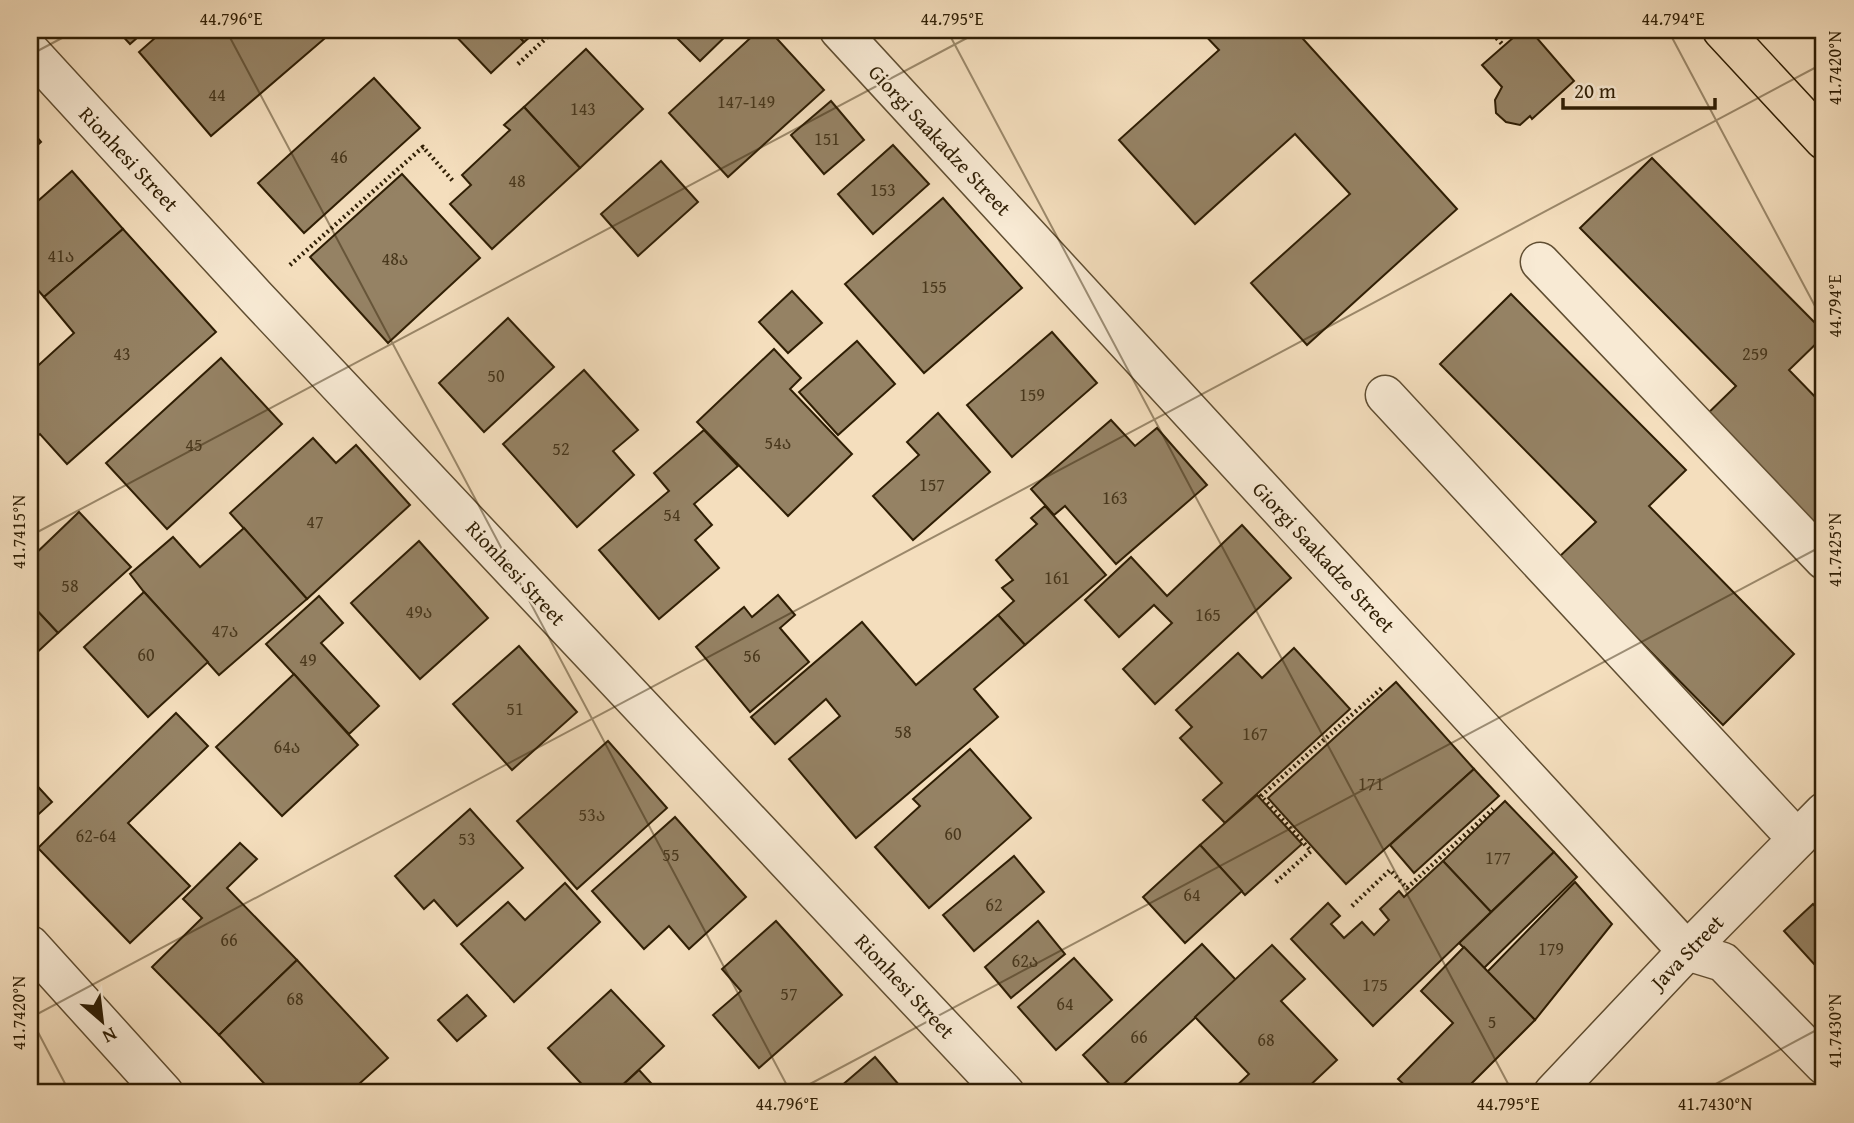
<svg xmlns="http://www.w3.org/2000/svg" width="1854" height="1123" font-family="'Gentium Book Plus','Noto Serif Georgian',serif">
<rect width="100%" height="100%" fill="#f4debd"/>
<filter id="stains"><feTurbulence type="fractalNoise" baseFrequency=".00286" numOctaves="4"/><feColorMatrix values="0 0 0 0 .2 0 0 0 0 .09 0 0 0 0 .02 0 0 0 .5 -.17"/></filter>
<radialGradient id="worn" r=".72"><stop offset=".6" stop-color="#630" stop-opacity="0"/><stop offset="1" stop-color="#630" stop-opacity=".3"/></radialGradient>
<!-- building -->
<g fill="#958264" stroke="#2f1e04" stroke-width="2">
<path d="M117,30H146L130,44Z"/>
<path d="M164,30H328L331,33L211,136L139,52Z"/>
<path d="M450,30H513L524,42L491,73Z"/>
<path d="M513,30H538L524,42Z"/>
<path d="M669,30H732L700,61Z"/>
<path d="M759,30H769L824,90L728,177L669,113Z"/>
<path d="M1200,30H1295L1457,209L1307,345L1251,283L1350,194L1295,134L1195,224L1119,140L1219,50Z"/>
<path d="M1522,30H1530L1574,81L1532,119L1530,116L1520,125L1506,122L1496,113L1495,100L1502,87L1482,65Z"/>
<path d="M586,49L643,109L580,168L524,107Z"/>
<path d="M374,78L420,128L304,233L258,183Z"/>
<path d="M831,101L864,140L824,174L791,135Z"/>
<path d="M524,107L580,168L492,249L450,204L471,185L462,175L510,130L504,125Z"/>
<path d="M30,129L41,142L30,152Z"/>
<path d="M893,145L929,184L873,234L838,194Z"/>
<path d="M1652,158L1824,332V336L1789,370L1824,406V549L1699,422L1736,386L1580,228Z"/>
<path d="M661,161L698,202L638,256L601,214Z"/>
<path d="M72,171L123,229L44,297L30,281V208Z"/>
<path d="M402,174L480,258L388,343L310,257Z"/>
<path d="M943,198L1022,288L924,373L845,284Z"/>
<path d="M123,229L216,332L67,464L40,434L30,442V373L74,333L44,297Z"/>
<path d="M792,291L822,323L788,353L759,322Z"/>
<path d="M1511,294L1686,470L1649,506L1794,654L1723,725L1558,558L1596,522L1440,364Z"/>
<path d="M508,318L554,367L484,432L439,383Z"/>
<path d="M1052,332L1097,383L1012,457L967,405Z"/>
<path d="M857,341L895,384L838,435L799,392Z"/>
<path d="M774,349L801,378L790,389L852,454L788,516L697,422Z"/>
<path d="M221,358L282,424L167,529L106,463Z"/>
<path d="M584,370L638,430L613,451L634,475L577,527L503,444Z"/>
<path d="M938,413L990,472L913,540L873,496L919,455L907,442Z"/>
<path d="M1111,420L1135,446L1157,428L1207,485L1116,564L1065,506L1054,515L1031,489Z"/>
<path d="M704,430L738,466L694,504L712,525L695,540L719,568L659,619L599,550L669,491L654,473Z"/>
<path d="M313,438L336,463L356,445L410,505L307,599L230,513Z"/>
<path d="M1045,506L1106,575L1025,645L998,615L1014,601L1002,588L1013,580L996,560L1037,524L1031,518Z"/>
<path d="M79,512L131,567L58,633L30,603V559Z"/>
<path d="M1242,525L1291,578L1155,704L1123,669L1172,623L1154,605L1119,637L1085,600L1131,557L1167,596Z"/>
<path d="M244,528L307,599L219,675L144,592L130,574L173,537L200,567Z"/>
<path d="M419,541L488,618L420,679L351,603Z"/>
<path d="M144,592L208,662L148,717L84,647Z"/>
<path d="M778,595L795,615L780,628L809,662L750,712L696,647L744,607L752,617Z"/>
<path d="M319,596L343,623L321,643L379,706L349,734L266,644Z"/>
<path d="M30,603L58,633L30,659Z"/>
<path d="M998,615L1025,645L974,689L998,717L856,838L789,759L840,716L826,699L775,744L751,717L862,622L916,685Z"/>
<path d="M519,646L577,712L512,770L453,704Z"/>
<path d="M1294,648L1350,709L1225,823L1203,800L1222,783L1180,738L1192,727L1176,710L1238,653L1262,678Z"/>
<path d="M294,674L358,745L282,816L216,747Z"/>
<path d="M1396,682L1474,769L1346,884L1268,798Z"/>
<path d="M176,713L208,746L128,823L190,886L130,943L38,848Z"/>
<path d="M608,741L667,808L577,889L517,821Z"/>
<path d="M970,749L1031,818L929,908L875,847L920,806L913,799Z"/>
<path d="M1474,769L1499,796L1414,873L1390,845Z"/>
<path d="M30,778L52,802L30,822Z"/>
<path d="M1257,795L1302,844L1245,895L1200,845Z"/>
<path d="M1505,801L1554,852L1491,912L1443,861Z"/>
<path d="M470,809L523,868L457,926L434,900L424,909L395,876Z"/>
<path d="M675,817L746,897L689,949L669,926L644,949L592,891Z"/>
<path d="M240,843L257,859L227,888L297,960L219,1035L152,967L202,918L183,899Z"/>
<path d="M1200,845L1242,891L1185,943L1143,897Z"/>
<path d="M1554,852L1577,877L1484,968L1459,943Z"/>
<path d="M1014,856L1044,892L974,951L943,915Z"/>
<path d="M1443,861L1491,912L1373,1026L1291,939L1328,903L1340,916L1331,924L1344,938L1362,922L1374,935L1389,920L1380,909L1399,891L1404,897Z"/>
<path d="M1575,882L1612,924L1535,1020L1487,972Z"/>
<path d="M565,883L600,922L514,1002L461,944L508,902L525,920Z"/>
<path d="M1813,904L1824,916V975L1784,931Z"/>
<path d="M776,921L842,995L759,1068L713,1015L741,991L722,969Z"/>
<path d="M1038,921L1065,954L1011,998L985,967Z"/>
<path d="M1202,944L1236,980L1116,1091L1083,1055Z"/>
<path d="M1272,945L1305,979L1281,1001L1337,1060L1302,1093H1229L1249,1074L1195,1017Z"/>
<path d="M1464,947L1535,1020L1462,1093H1413L1398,1079L1453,1023L1421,991Z"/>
<path d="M1074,958L1112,1000L1056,1050L1018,1007Z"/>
<path d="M297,960L388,1058L349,1093H273L219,1035Z"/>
<path d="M611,990L664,1046L614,1093H590L548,1048Z"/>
<path d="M467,995L486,1016L457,1041L438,1020Z"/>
<path d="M875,1057L906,1093H833Z"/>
<path d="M639,1070L660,1093H614Z"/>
</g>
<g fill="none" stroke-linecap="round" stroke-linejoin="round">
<!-- minor casing -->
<g stroke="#604e32" stroke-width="41">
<g id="minor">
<path d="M839,30L1687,951L1723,962L1824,1065"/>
<path d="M30,51L255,296L1005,1093"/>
<path d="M1540,262L1824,560"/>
<path d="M1385,395L1797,839"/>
<path d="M30,945L164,1093"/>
<path d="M1553,1093L1687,951L1824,812"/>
</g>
</g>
<!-- major casing -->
<g stroke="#2f1e04" stroke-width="41">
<path id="major" d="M1722,30L1824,140"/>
</g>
<!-- path -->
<g stroke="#2f1e04" stroke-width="4.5" stroke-dasharray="2 3.5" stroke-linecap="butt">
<path d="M1489,30L1504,46"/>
<path d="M518,64L555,30"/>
<path d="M290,265L423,147L453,181"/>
<path d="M1276,882L1311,851L1261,796L1382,688"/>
<path d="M1352,906L1390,870L1407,888L1493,809"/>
</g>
<!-- minor -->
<use href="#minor" stroke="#f8ead4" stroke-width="38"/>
<!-- major -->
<use href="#major" stroke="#f4debd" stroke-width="38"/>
</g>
<!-- ticks -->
<path fill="none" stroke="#2f1e04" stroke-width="2" stroke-opacity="0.45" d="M226,30L791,1093M947,30L1513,1093M1668,30L1824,323M30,55L77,30M30,536L982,30M30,1017L70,1093M30,1018L1824,63M793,1093L1824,545M1699,1093L1824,1026"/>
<g text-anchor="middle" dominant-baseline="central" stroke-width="5" stroke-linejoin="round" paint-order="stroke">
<!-- number labels -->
<g font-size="18" fill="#48371c">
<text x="217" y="94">44</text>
<text x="746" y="101">147-149</text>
<text x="583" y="108">143</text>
<text x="827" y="138">151</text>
<text x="339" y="156">46</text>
<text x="517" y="180">48</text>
<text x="883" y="189">153</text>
<text x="61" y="255">41ა</text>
<text x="395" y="258">48ა</text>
<text x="934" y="286">155</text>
<text x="122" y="353">43</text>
<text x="1755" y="353">259</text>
<text x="496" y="375">50</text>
<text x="1032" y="394">159</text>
<text x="778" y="442">54ა</text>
<text x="194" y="444">45</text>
<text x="561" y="448">52</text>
<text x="932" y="484">157</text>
<text x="1115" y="497">163</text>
<text x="672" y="514">54</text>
<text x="315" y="521">47</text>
<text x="1057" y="577">161</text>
<text x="70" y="585">58</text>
<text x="419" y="611">49ა</text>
<text x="1208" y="614">165</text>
<text x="225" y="630">47ა</text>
<text x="146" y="654">60</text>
<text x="752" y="655">56</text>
<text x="308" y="659">49</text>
<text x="515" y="708">51</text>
<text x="903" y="731">58</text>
<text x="1255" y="733">167</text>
<text x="287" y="746">64ა</text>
<text x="1371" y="783">171</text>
<text x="592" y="814">53ა</text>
<text x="953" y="833">60</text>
<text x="96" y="835">62-64</text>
<text x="467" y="838">53</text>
<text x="671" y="854">55</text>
<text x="1498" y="857">177</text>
<text x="1192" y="894">64</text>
<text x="994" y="904">62</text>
<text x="229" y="939">66</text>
<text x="1551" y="948">179</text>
<text x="1025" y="960">62ა</text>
<text x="1375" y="984">175</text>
<text x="789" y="993">57</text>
<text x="295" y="998">68</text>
<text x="1065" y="1003">64</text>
<text x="1492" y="1021">5</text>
<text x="1139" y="1036">66</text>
<text x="1266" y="1039">68</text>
</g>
<!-- street labels -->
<g font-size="21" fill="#2f1e04" stroke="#f8ead4">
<text transform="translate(940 140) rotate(47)">Giorgi Saakadze Street</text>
<text transform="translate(129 159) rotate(47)">Rionhesi Street</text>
<text transform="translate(1324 557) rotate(47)">Giorgi Saakadze Street</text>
<text transform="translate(516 573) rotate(47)">Rionhesi Street</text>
<text transform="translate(1687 952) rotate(-46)">Java Street</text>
<text transform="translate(905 986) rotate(47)">Rionhesi Street</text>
</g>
</g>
<!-- margin -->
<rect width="1854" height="1123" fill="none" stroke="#f4debd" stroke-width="77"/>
<!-- north arrow -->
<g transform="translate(102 1021) rotate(152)" stroke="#f8ead4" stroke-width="5" paint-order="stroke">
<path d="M0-5L12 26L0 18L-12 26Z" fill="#2f1e04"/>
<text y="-10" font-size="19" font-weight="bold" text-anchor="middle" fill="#2f1e04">N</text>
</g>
<!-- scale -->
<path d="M1563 98v10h152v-10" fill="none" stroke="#2f1e04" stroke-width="3.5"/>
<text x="1574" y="98" font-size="21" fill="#2f1e04" stroke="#f8ead4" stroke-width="5" paint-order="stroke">20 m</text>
<rect x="38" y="38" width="1777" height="1046" fill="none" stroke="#2f1e04" stroke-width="2.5"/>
<g font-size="18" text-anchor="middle" fill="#2f1e04">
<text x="231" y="25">44.796°E</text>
<text x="952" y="25">44.795°E</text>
<text x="1673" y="25">44.794°E</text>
<text transform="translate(1835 68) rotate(-90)" y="6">41.7420°N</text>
<text transform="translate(1835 306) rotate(-90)" y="6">44.794°E</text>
<text transform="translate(19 532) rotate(-90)" y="6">41.7415°N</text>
<text transform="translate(1835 550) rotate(-90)" y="6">41.7425°N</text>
<text transform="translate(19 1013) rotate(-90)" y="6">41.7420°N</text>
<text transform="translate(1835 1031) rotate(-90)" y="6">41.7430°N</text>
<text x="787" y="1110">44.796°E</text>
<text x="1508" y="1110">44.795°E</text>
<text x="1715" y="1110">41.7430°N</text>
</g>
<rect width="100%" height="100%" filter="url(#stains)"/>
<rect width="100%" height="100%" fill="url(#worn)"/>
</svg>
